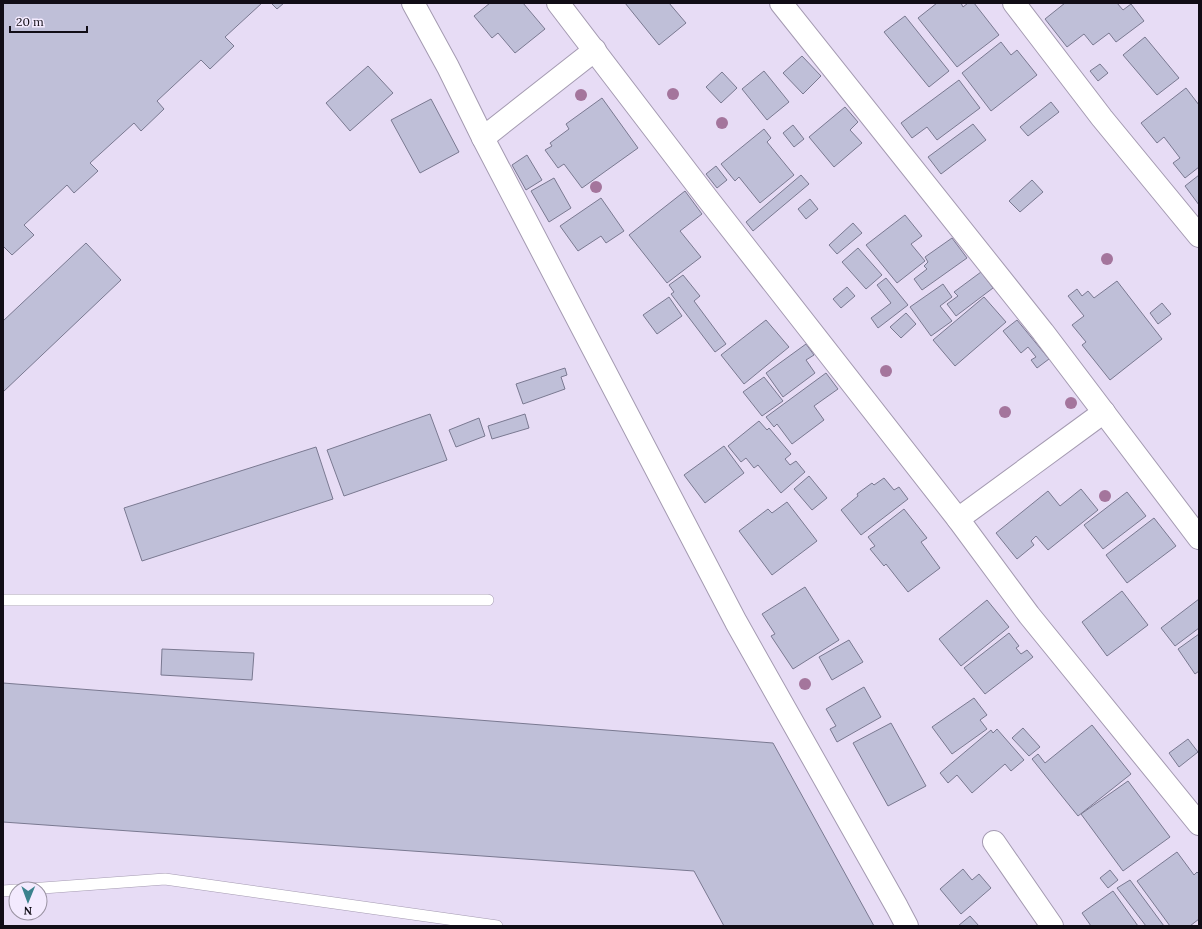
<svg xmlns="http://www.w3.org/2000/svg" width="1202" height="929" font-family="Lora,serif">
<rect width="100%" height="100%" fill="#e7dcf5"/>
<!-- building -->
<g fill="#bfbfd8" stroke="#7a7991">
<path d="M3,3H262L225,37L234,46L210,69L201,60L157,101L164,109L141,131L134,123L90,163L98,171L74,193L67,185L24,225L34,235L12,255L3,246Z"/>
<path d="M271,3H284L277,9Z"/>
<path d="M490,3H523L545,29L515,53L498,33L492,38L474,16Z"/>
<path d="M625,3H669L686,23L659,45Z"/>
<path d="M937,3H961L963,7L968,3H974L999,35L957,67L918,18Z"/>
<path d="M1065,3H1117L1123,10L1131,4L1144,21L1116,42L1109,33L1093,45L1084,34L1067,47L1045,19Z"/>
<path d="M905,16L949,71L929,87L884,32Z"/>
<path d="M1145,37L1179,78L1157,95L1123,55Z"/>
<path d="M1001,42L1011,55L1017,50L1037,75L991,111L962,73Z"/>
<path d="M802,56L821,76L803,94L783,73Z"/>
<path d="M1100,64L1108,73L1098,81L1090,71Z"/>
<path d="M368,66L393,93L350,131L326,103Z"/>
<path d="M764,71L789,102L767,120L742,89Z"/>
<path d="M722,72L737,88L721,103L706,87Z"/>
<path d="M959,80L980,108L937,140L927,127L912,138L901,123Z"/>
<path d="M1186,88L1199,105V167L1185,178L1173,163L1180,158L1164,137L1157,143L1141,123Z"/>
<path d="M602,98L638,148L582,188L564,164L558,168L545,150L552,146L550,143L569,129L566,124Z"/>
<path d="M431,99L459,152L420,173L391,120Z"/>
<path d="M1051,102L1059,112L1028,136L1020,127Z"/>
<path d="M845,107L858,122L850,130L862,143L834,167L809,137Z"/>
<path d="M973,124L986,140L941,174L928,157Z"/>
<path d="M793,125L804,139L794,147L783,133Z"/>
<path d="M764,129L771,138L767,142L794,175L760,203L739,177L735,181L721,164Z"/>
<path d="M527,155L542,180L526,190L512,165Z"/>
<path d="M716,166L727,180L717,188L706,174Z"/>
<path d="M801,175L809,184L753,231L746,222Z"/>
<path d="M1199,175V205L1185,186Z"/>
<path d="M554,178L571,208L549,222L531,191Z"/>
<path d="M1032,180L1043,192L1020,212L1009,201Z"/>
<path d="M685,191L702,214L680,231L701,257L667,283L629,235Z"/>
<path d="M601,198L624,231L606,243L601,236L578,251L560,226Z"/>
<path d="M810,199L818,209L806,219L798,209Z"/>
<path d="M905,215L922,236L911,244L925,261L897,283L866,245Z"/>
<path d="M853,223L862,233L837,254L829,245Z"/>
<path d="M952,238L967,258L922,290L914,279L927,269L924,266L928,262L925,257Z"/>
<path d="M86,243L121,280L3,392V321Z"/>
<path d="M858,248L882,275L866,289L842,262Z"/>
<path d="M981,272L993,288L956,316L947,304L958,296L954,292Z"/>
<path d="M683,275L700,296L694,301L726,344L715,352L671,294L674,292L669,285Z"/>
<path d="M886,278L908,305L878,328L871,318L891,303L877,285Z"/>
<path d="M1117,281L1162,339L1110,380L1082,345L1086,342L1072,325L1084,316L1068,296L1077,289L1082,296L1088,291L1094,298Z"/>
<path d="M943,284L952,297L940,306L952,321L931,336L910,307Z"/>
<path d="M847,287L855,296L841,308L833,299Z"/>
<path d="M669,297L682,316L657,334L643,315Z"/>
<path d="M984,297L1006,322L955,366L933,340Z"/>
<path d="M1162,303L1171,314L1158,324L1150,313Z"/>
<path d="M906,313L916,324L901,338L890,327Z"/>
<path d="M766,320L789,347L744,384L721,355Z"/>
<path d="M1017,320L1049,359L1037,368L1031,360L1036,357L1028,347L1021,353L1003,331Z"/>
<path d="M806,344L814,355L806,360L815,373L783,397L766,373Z"/>
<path d="M565,368L567,375L561,377L565,389L523,404L516,384Z"/>
<path d="M826,373L838,389L814,406L824,420L792,444L777,424L774,427L766,417Z"/>
<path d="M764,377L783,401L762,416L743,392Z"/>
<path d="M430,414L447,460L344,496L327,450Z"/>
<path d="M525,414L529,428L492,439L488,426Z"/>
<path d="M479,418L485,436L456,447L449,430Z"/>
<path d="M759,421L767,430L769,428L791,454L785,459L790,465L796,461L805,472L781,493L758,465L754,468L746,458L741,462L728,446Z"/>
<path d="M724,446L744,473L705,503L684,475Z"/>
<path d="M316,447L333,499L142,561L124,508Z"/>
<path d="M809,476L827,498L812,510L794,489Z"/>
<path d="M884,478L894,490L899,487L908,499L861,535L841,510L858,496L857,494L872,483L874,485Z"/>
<path d="M1081,489L1098,510L1048,550L1036,536L1031,541L1034,545L1017,559L996,533L1048,491L1060,506Z"/>
<path d="M1127,492L1146,516L1103,549L1084,525Z"/>
<path d="M787,502L817,541L772,575L739,531L768,509L772,513Z"/>
<path d="M904,509L927,538L921,542L940,568L908,592L886,564L884,566L870,549L875,546L868,537Z"/>
<path d="M1154,518L1176,546L1127,583L1106,555Z"/>
<path d="M805,587L839,640L793,669L771,636L775,634L762,614Z"/>
<path d="M1122,591L1148,625L1107,656L1082,622Z"/>
<path d="M1199,599V628L1175,646L1161,628Z"/>
<path d="M987,600L1009,627L961,666L939,639Z"/>
<path d="M1009,633L1019,646L1016,648L1021,654L1027,650L1033,657L985,694L964,668Z"/>
<path d="M1199,634V671L1195,674L1178,649Z"/>
<path d="M849,640L863,662L832,680L819,657Z"/>
<path d="M162,649L254,653L252,680L161,675Z"/>
<path d="M3,683L773,743L874,926H724L694,871L3,822Z"/>
<path d="M864,687L881,717L837,742L830,729L836,726L826,709Z"/>
<path d="M974,698L987,715L980,720L987,729L952,754L932,727Z"/>
<path d="M891,723L926,786L888,806L853,743Z"/>
<path d="M1092,725L1131,774L1078,816L1032,759L1038,754L1045,763Z"/>
<path d="M1023,728L1040,747L1029,756L1012,738Z"/>
<path d="M997,729L1024,760L1011,771L1005,764L972,793L957,775L948,783L940,773L991,730L993,733Z"/>
<path d="M1188,739L1198,752L1179,767L1169,753Z"/>
<path d="M1128,781L1170,837L1123,871L1081,814Z"/>
<path d="M1177,852L1194,875L1197,872L1199,874V919L1190,926H1170L1137,881Z"/>
<path d="M963,869L972,880L979,874L991,888L961,914L940,889Z"/>
<path d="M1110,870L1118,880L1108,888L1100,878Z"/>
<path d="M1130,880L1164,926H1146L1117,888Z"/>
<path d="M1113,891L1138,926H1091L1082,913Z"/>
<path d="M970,916L979,926H958Z"/>
</g>
<g fill="none" stroke-linecap="round" stroke-linejoin="round">
<!-- lane casing -->
<g stroke="#a49ab1" stroke-width="12">
<g id="lane">
<path d="M3,600H488"/>
<path d="M29,889L165,879L497,926"/>
<path d="M3,891L16,890"/>
</g>
</g>
<!-- street casing -->
<g stroke="#a49ab1" stroke-width="24">
<g id="street">
<path d="M413,3L448,67L483,138L736,622L897,907L907,926"/>
<path d="M558,3L707,198L958,519L1029,615L1199,824"/>
<path d="M781,3L1043,332L1199,538"/>
<path d="M1014,3L1102,118L1199,236"/>
<path d="M483,138L595,50"/>
<path d="M958,519L1104,412"/>
<path d="M994,842L1052,926"/>
</g>
</g>
<!-- lane -->
<use href="#lane" stroke="#fff" stroke-width="11"/>
<!-- street -->
<use href="#street" stroke="#fff" stroke-width="22"/>
</g>
<!-- trees -->
<g fill="#a4759c">
<circle cx="673" cy="94" r="6"/>
<circle cx="581" cy="95" r="6"/>
<circle cx="722" cy="123" r="6"/>
<circle cx="596" cy="187" r="6"/>
<circle cx="1107" cy="259" r="6"/>
<circle cx="886" cy="371" r="6"/>
<circle cx="1071" cy="403" r="6"/>
<circle cx="1005" cy="412" r="6"/>
<circle cx="1105" cy="496" r="6"/>
<circle cx="805" cy="684" r="6"/>
</g>
<!-- border -->
<rect width="1202" height="929" fill="none" stroke="#110d16" stroke-width="8"/>
<!-- north arrow -->
<g transform="translate(28 901) rotate(181)"><circle r="19" fill="#f3eafe" stroke="#9992a1"/>
<path d="M0-3L7 15L0 10L-7 15Z" fill="#3c828d"/>
<text y="-6" font-size="11" font-weight="bold" text-anchor="middle" fill="#110d16">N</text>
</g>
<!-- scale -->
<path d="M10 26v6h77v-6" fill="none" stroke="#110d16" stroke-width="2"/>
<text x="16" y="26" font-size="12" fill="#110d16" stroke="#f3eafe" stroke-width="3" paint-order="stroke">20 m</text>
</svg>
